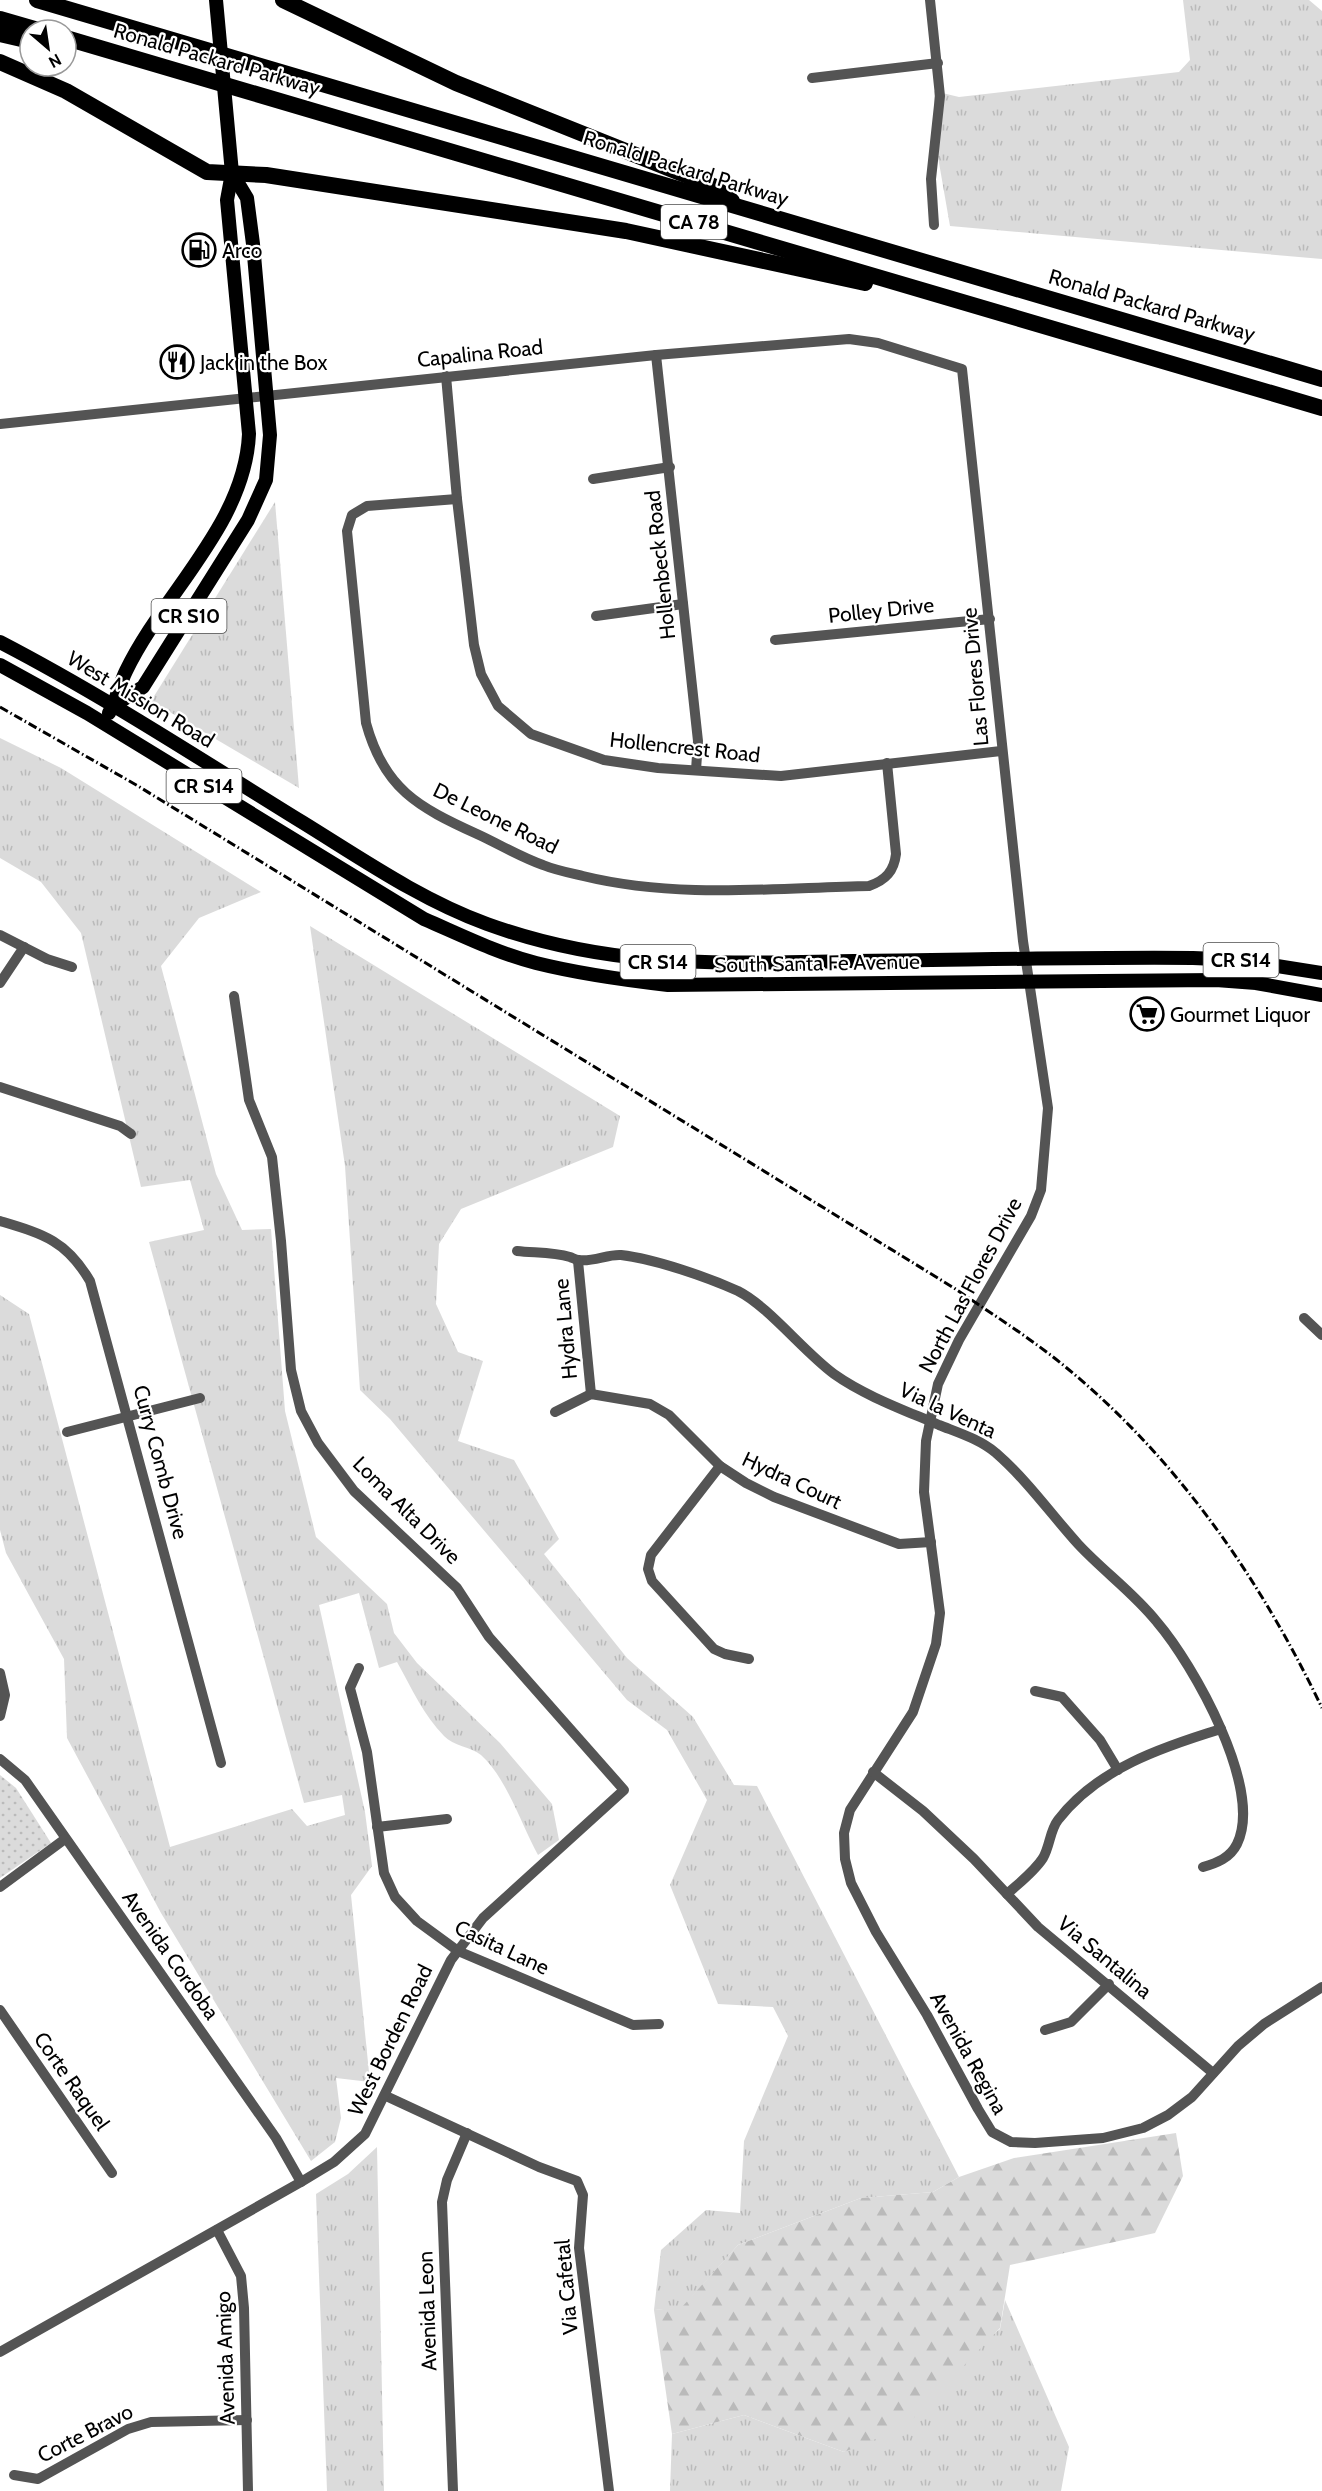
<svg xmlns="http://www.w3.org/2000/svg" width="1322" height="2491" font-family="Cabin,sans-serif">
<defs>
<pattern id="grass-tufts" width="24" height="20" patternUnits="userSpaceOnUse" patternTransform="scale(1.5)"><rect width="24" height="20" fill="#dbdbdb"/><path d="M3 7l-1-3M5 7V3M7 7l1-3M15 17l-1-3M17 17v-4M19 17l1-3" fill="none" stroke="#bababa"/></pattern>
<pattern id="forest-firs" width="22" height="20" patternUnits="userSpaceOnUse" patternTransform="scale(1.5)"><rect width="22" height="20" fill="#dbdbdb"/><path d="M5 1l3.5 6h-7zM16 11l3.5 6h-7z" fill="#bababa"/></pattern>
<pattern id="park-dots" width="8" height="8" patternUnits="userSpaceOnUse" patternTransform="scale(1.5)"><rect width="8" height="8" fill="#dbdbdb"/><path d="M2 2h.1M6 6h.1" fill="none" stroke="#bababa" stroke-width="1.8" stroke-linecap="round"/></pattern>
</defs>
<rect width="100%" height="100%" fill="#fff"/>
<!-- grass -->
<g fill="url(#grass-tufts)">
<path d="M1183,0H1309L1322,11V259L950,226L934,134V91L959,97L1179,72L1190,60Z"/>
<path d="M275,502L299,788L151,701Z"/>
<path d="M0,738L61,768L261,892L199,918L161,966L216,1174L242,1230L271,1229L285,1411L316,1537L387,1604L394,1633L417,1663L500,1743L552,1804L559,1840L538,1855C522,1826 506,1777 481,1755C471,1747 453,1746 444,1736C424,1716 411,1687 397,1662L379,1668L359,1593L319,1605L365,1812L372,1866L351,1895L370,2082L336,2078L341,2118L335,2142L311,2161L161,1913L67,1738L64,1659L6,1553L0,1530V1295L29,1314L170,1847L292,1809L307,1826L345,1815L342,1795L304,1803L149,1242L204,1230L190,1180L141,1187L81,933L41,882L0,858Z"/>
<path d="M310,926L620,1116L613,1147L461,1209L439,1244L436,1304L458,1352L483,1361L458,1441L514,1460L559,1539L544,1554L627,1658L693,1717L734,1785L757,1786L959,2177L933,2192L861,2198L738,2245L682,2308L654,2310L661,2250L706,2210L740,2213L744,2141L788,2036L773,2007L718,2004L670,1885L707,1800L667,1730L627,1700L390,1419L360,1390L345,1166Z"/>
<path d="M377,2147L384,2491H327L316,2194L348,2174Z"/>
<path d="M1005,2300L1069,2447L1061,2491H670L672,2434L744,2415L844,2452L1000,2329Z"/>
</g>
<!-- forest -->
<path fill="url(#forest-firs)" d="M1176,2133L1183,2176L1155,2233L1010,2265L1000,2328L905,2427L844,2452L744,2415L672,2434L654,2310L682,2307L738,2245L861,2198L933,2192L959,2177L1014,2158Z"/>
<!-- park -->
<path fill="url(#park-dots)" d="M0,1775L16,1788L51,1843L0,1878Z"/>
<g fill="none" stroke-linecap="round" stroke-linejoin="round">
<!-- minor -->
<g stroke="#545454" stroke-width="10">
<path d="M930,0L940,96L931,179L934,225"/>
<path d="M812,78L938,63"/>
<path d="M656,355L698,741L696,770"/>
<path d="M446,376L457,499L474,645L481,674L498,706L531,734L604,760L658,768L781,776L1001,751"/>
<path d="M0,424L656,355L849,339L878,343L962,369L1023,941L1048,1108L1041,1190L1031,1216L959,1340L938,1384L926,1441L924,1492L940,1613L936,1644L913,1712L850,1810L844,1833L845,1859L851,1883L876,1932L927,2015L978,2109L992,2132L1011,2142L1035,2143L1103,2138L1143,2128L1168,2115L1192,2097L1238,2046L1264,2024L1322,1987"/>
<path d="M593,479L670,467"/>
<path d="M457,499L367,506L352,515L347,531L366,723C384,789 418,807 477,834C499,844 520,857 543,865C555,870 570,873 583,876C677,899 773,888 869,886C886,880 894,871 896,854L887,763"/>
<path d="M596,616L683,604"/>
<path d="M775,640L990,619"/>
<path d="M0,935L47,959L72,967"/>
<path d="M0,983L24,947"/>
<path d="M0,1087L120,1126L131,1134"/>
<path d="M0,1221C43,1234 66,1240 90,1281L221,1763"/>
<path d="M517,1251C534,1253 553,1252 570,1257C573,1258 576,1260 579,1260C593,1262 608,1254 621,1255C655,1259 707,1277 738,1291C768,1306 804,1352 834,1374C865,1396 904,1410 939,1425C959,1433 979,1439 996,1453C1027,1480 1051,1514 1078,1544C1103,1571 1134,1593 1157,1622C1193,1664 1264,1789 1237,1844C1230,1858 1217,1863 1203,1867"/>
<path d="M578,1261L591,1394"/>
<path d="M1304,1318L1322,1335"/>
<path d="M555,1412L591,1394L650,1404L669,1415L720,1466L746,1483L774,1497L899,1544L931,1542"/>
<path d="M67,1432L200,1398"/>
<path d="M720,1466L651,1555L648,1569L652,1581L714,1649L725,1654L749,1659"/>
<path d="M359,1668L350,1688L367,1752L384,1873L395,1897L417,1921L458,1951L633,2025L659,2024"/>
<path d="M0,1673L5,1695L0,1716"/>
<path d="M1035,1691L1062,1697L1100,1740L1118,1770"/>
<path d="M0,1759L25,1780L276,2138L301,2182"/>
<path d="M873,1772L923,1811L974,1859L1038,1927L1213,2073"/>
<path d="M377,1827L447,1819"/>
<path d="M0,1887L65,1839"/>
<path d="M1007,1894C1019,1883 1034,1872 1043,1858C1050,1846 1050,1830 1058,1820C1097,1769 1162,1747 1221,1729"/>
<path d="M0,2010L112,2173"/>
<path d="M1045,2030L1071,2022L1109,1984"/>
<path d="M386,2096L539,2167L577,2181L583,2195L579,2248L609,2491"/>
<path d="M217,2230L241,2276L244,2308L248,2491"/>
<path d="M0,2352L301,2182L334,2162L365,2134L451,1960L483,1918L624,1790L489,1637L457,1588L354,1491L318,1443L301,1411L291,1370L281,1241L272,1157L249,1100L234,996"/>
<path d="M14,2475L38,2479L128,2429L151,2422L247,2420"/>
<path d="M453,2491L442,2202L447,2180L467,2133"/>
</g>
<!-- major -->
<g stroke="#000" stroke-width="14">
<path d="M0,642C104,696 203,761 302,822C362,859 421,900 487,924C614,970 723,963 854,961C967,960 1080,957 1193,958L1239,960L1322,973"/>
<path d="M0,665L87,713L424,919C461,935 497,953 536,963C580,974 624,980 668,985L1216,980L1256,983L1322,995"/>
<path d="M113,706L143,687L248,520L266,480L270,435L253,244L247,198L232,173"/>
<path d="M109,713C117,700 119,685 126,671C164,592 245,524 249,434L227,200L232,173L216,0"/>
</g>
<!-- highway -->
<g stroke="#000" stroke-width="16">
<path d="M37,0L1322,379"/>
<path d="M283,0L456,83L713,186L732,201"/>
<path d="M0,19L38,30"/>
<path d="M0,34L30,41"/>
<path d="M66,38L1322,408"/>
<path d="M0,62L66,91L207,172L266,175L626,231L865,283"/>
</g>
<!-- rail -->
<path stroke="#000" stroke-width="3" stroke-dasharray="9 3 1.5 3" stroke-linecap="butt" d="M0,707L138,786L954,1288C992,1314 1032,1339 1068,1369C1178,1460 1261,1580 1322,1708"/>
</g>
<!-- icons -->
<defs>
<g id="fuel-ring" transform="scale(1.725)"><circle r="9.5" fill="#fff" stroke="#000" stroke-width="1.5"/><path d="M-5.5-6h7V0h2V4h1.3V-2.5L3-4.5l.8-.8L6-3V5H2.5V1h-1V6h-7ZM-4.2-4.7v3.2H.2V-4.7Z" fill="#000"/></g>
<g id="restaurant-ring" transform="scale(1.725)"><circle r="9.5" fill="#fff" stroke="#000" stroke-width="1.5"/><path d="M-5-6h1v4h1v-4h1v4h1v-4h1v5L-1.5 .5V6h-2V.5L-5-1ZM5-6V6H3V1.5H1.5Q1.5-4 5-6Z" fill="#000"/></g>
<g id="supermarket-ring" transform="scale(1.725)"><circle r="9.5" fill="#fff" stroke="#000" stroke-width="1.5"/><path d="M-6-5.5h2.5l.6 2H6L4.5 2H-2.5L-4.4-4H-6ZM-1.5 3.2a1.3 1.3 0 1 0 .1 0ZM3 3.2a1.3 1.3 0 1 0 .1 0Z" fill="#000"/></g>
</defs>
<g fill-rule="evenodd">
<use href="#fuel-ring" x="199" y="250"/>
<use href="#restaurant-ring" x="177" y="362"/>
<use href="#supermarket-ring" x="1147" y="1014"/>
</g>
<g text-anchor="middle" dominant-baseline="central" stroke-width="4.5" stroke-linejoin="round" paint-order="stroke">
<!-- shield labels -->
<g fill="#fff" stroke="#4c4c4c" stroke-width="1.5">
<rect x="661" y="205" width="66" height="34" rx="4.5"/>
<rect x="151.5" y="599" width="75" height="34" rx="4.5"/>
<rect x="166.5" y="769" width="75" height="34" rx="4.5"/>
<rect x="1203.5" y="943" width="75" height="34" rx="4.5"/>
<rect x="620.5" y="945" width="75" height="34" rx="4.5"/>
</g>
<g font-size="20" font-weight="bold" fill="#000">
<text x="694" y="222">CA 78</text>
<text x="189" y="616">CR S10</text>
<text x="204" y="786">CR S14</text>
<text x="1241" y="960">CR S14</text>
<text x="658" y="962">CR S14</text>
</g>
<!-- street labels -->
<g font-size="21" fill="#000" stroke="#fff">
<text transform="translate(217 59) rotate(16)">Ronald Packard Parkway</text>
<text transform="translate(686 168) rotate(17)">Ronald Packard Parkway</text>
<text transform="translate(1152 305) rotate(16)">Ronald Packard Parkway</text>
<text transform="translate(480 353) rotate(-6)">Capalina Road</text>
<text transform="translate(660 565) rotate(-96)">Hollenbeck Road</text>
<text transform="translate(881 610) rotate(-6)">Polley Drive</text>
<text transform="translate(975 677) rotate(-95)">Las Flores Drive</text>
<text transform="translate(141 699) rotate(31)">West Mission Road</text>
<text transform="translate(685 747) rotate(6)">Hollencrest Road</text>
<text transform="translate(496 818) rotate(26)">De Leone Road</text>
<text transform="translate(817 963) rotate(-1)">South Santa Fe Avenue</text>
<text transform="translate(970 1285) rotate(-62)">North Las Flores Drive</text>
<text transform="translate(565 1329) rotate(-95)">Hydra Lane</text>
<text transform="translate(948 1410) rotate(25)">Via la Venta</text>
<text transform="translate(161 1462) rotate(75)">Curry Comb Drive</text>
<text transform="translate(792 1480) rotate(25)">Hydra Court</text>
<text transform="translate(407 1510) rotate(45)">Loma Alta Drive</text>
<text transform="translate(502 1947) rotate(25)">Casita Lane</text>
<text transform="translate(171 1955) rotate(55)">Avenida Cordoba</text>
<text transform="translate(1105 1957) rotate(40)">Via Santalina</text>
<text transform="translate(390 2040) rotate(-64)">West Borden Road</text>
<text transform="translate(969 2053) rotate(61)">Avenida Regina</text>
<text transform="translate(72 2081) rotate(55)">Corte Raquel</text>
<text transform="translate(566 2287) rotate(-95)">Via Cafetal</text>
<text transform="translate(427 2311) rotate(-92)">Avenida Leon</text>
<text transform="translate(225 2358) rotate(-92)">Avenida Amigo</text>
<text transform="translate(85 2433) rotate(-27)">Corte Bravo</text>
</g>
<!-- poi labels -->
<g font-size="21" fill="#000" stroke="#fff" text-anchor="start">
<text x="222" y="250">Arco</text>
<text x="200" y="362">Jack in the Box</text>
<text x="1170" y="1014">Gourmet Liquor</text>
</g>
</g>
<!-- north arrow -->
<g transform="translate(48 48) rotate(151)"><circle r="28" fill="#ffffff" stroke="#999999" stroke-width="1.5"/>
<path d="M0-4.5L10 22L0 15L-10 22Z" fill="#000000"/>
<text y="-9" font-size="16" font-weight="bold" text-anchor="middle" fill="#000000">N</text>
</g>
</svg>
